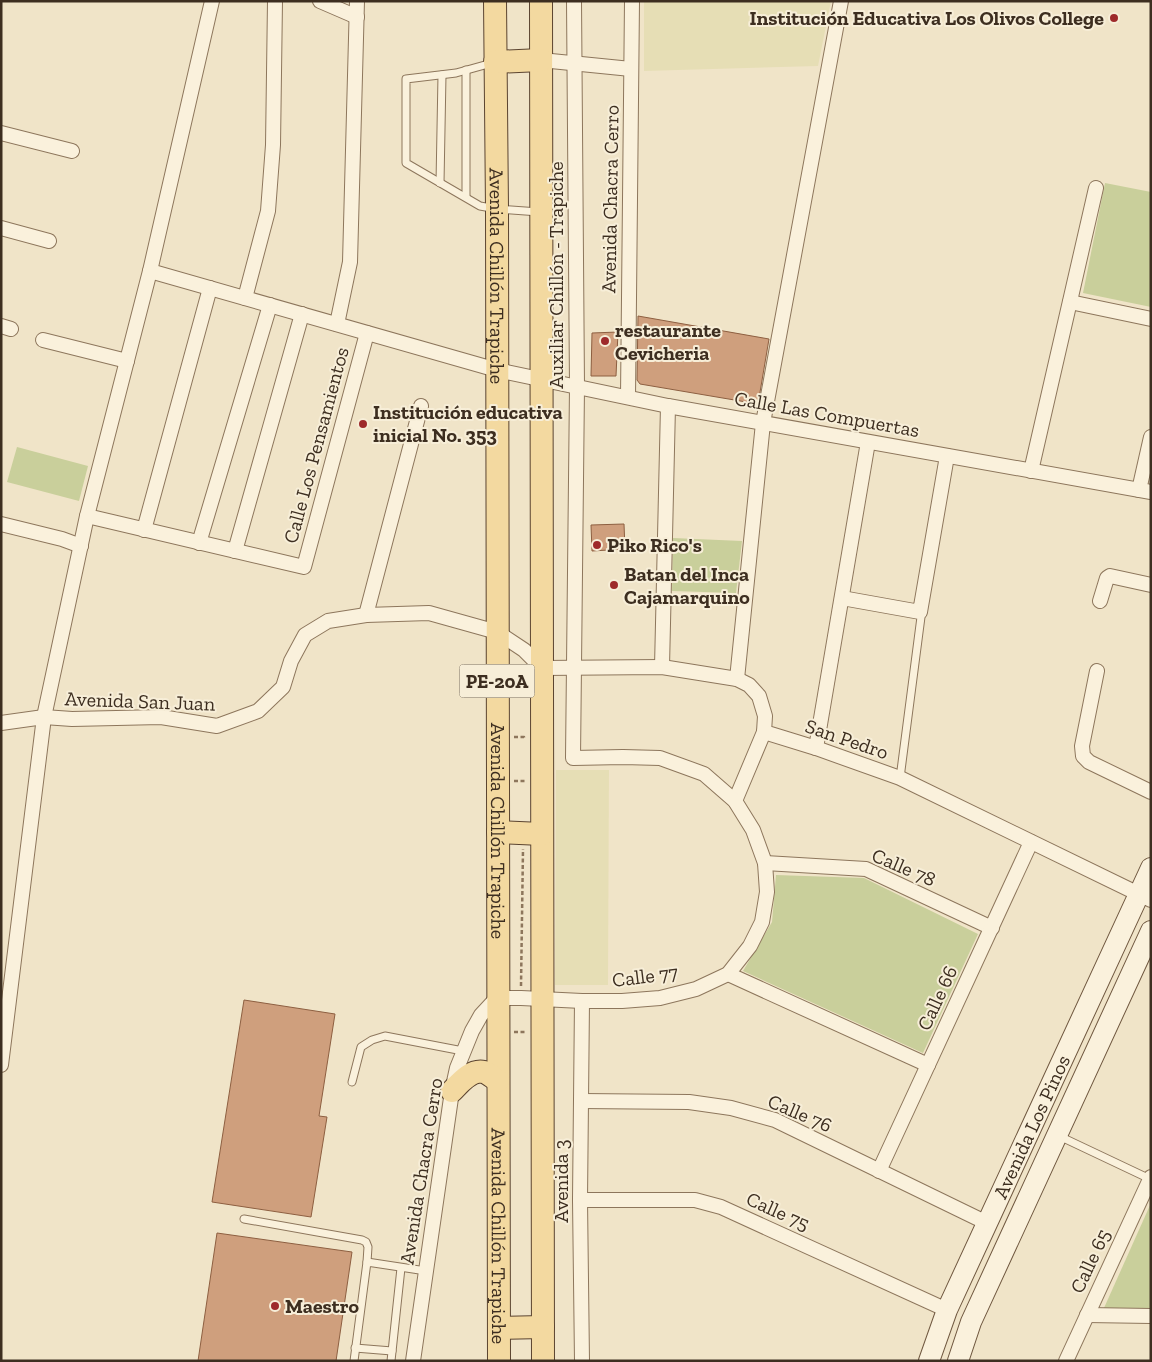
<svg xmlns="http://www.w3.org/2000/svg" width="1152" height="1362" font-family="'Zilla Slab',serif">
<rect width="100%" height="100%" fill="#f0e4c8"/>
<!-- farmland -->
<g fill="#e6deb5">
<path d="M644,1H831L818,66L644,71Z"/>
<path d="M556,770H609L608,985H555Z"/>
</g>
<!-- green -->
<g fill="#c9cf9b">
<path d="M1105,183L1151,192V307L1083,293Z"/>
<path d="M17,447L88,466L79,501L7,482Z"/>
<path d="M673,538L742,541L736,593L672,591Z"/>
<path d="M776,875L864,878L978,934L923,1053L743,971L772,922Z"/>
<path d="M1151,1203V1308H1104Z"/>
</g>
<!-- building -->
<g fill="#cf9f7d" stroke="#8d5f41">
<path d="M638,316L769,339L758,404L640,384L637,380Z"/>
<path d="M618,332L616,376H591L592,333Z"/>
<path d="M624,524L625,549L592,551L591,525Z"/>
<path d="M244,1000L335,1014L319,1116L327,1117L311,1217L212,1202Z"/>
<path d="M217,1233L352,1252L336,1361H198Z"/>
</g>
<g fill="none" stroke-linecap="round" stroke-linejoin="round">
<!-- lane casing -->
<g stroke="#8d765c" stroke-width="9">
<g id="lane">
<path d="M492,63L456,73L406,79V163L480,206L497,209L539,212"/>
<path d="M440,183L442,75"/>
<path d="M466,197V70"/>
<path d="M900,778L921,617L920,612"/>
<path d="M352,1082L361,1047L372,1040L385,1036L463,1051"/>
<path d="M1057,1135L1150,1179"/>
<path d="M244,1219L362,1240L366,1242L368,1247L367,1262"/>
<path d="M355,1348L392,1351"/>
<path d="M354,1361L367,1262L426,1271"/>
<path d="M391,1361L401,1268"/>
</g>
</g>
<!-- street casing -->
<g stroke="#8d765c" stroke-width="16">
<g id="street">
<path d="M320,1L357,17"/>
<path d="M541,60L631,69"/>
<path d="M1,133L72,151"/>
<path d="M1,228L49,241"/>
<path d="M150,271L497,370L668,406L1151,492"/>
<path d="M245,298L268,211L273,145L275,1"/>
<path d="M1070,302L1151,319"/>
<path d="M337,324L350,262L357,1"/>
<path d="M1,326L11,329"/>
<path d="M43,340L127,361"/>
<path d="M628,397L632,1"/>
<path d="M1031,471L1096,188"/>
<path d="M1139,490L1151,437"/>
<path d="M87,516L304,567L367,333"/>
<path d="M1,524L62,539L81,546"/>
<path d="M144,530L210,288"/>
<path d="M199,543L270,305"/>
<path d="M235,551L302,314"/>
<path d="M842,598L920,612L947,456"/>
<path d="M1100,601L1107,578L1110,576L1151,585"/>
<path d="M366,615L421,406"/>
<path d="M662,667L668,406"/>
<path d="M1097,671L1082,746L1083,756L1089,762L1151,792"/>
<path d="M737,679L763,423L841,1"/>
<path d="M1,723L44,717L72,719L161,717L217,726L258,711L283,687L291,661L305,635L328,621L366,615L429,613L497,632L524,650L542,668L662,667L737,679L749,685L759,696L765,716L764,732L816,748L900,778L1151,900"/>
<path d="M816,748L868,442"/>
<path d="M735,801L764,732"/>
<path d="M765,863L866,869L992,928"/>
<path d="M728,974L928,1065"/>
<path d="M582,1001L580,1200L582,1361"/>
<path d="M1,1065L44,717L87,516L150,271L212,1"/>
<path d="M581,1101L689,1102L731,1108L775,1120L987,1223"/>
<path d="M879,1171L1031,842"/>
<path d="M580,1200H695L721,1207L947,1310"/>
<path d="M1087,1315L1151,1316"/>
<path d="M413,1361L452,1091L457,1068L472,1031L481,1015L494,1001L502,998H521L582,1001H622L660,998L696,989L728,974L750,946L762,922L767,892L765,863L753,830L735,801L704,774L660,758L623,757L573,758L577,387L574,1"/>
<path d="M1066,1361L1151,1177"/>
</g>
</g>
<!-- secondary casing -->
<g stroke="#6f573f" stroke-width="22">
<g id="secondary">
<path id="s1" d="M929,1361L947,1310L1151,868"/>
<path d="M958,1361L971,1322L1151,931"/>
</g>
</g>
<!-- primary casing -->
<g stroke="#5b4430" stroke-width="24">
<g id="primary">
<path id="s2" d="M495,1L497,209L499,1361"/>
<path d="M541,1L543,1361"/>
<path d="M495,62L541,60"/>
<path d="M498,832L542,834"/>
<path d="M452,1091C460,1083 471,1069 484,1072C489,1074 494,1078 498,1081"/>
<path d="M499,1328L543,1327"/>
</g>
</g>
<!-- path -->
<g stroke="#8d765c" stroke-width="2.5" stroke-dasharray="4 2.5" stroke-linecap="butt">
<path d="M514,737H524V738"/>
<path d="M514,781H525"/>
<path d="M521,986L523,849"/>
<path d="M514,1032H526"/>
</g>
<!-- lane -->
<use href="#lane" stroke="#faf1dc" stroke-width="7"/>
<!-- street -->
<use href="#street" stroke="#faf1dc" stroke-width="14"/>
<!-- secondary -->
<use href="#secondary" stroke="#faf1dc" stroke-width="20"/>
<!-- primary -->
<use href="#primary" stroke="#f3d9a0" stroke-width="22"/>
</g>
<!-- markers -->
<g fill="#9e2a2b" stroke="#f7eed8" stroke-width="2">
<circle cx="1114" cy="18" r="5"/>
<circle cx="605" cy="341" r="5"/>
<circle cx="363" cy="424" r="5"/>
<circle cx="597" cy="545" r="5"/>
<circle cx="614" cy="585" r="5"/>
<circle cx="275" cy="1306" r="5"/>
</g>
<g text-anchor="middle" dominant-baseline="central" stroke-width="4" stroke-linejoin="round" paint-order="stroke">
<!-- shield labels -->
<rect fill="#f7eed8" stroke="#756857" stroke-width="1" x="459.5" y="664.5" width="75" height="33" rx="4"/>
<g font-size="19" font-weight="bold" fill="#3d2e20">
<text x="497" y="681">PE-20A</text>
</g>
<!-- poi labels -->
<g font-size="20" font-weight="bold" fill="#3d2e20" stroke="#f7eed8" text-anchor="start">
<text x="1104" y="18" text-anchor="end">Institución Educativa Los Olivos College</text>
<text x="615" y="330">restaurante<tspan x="615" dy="23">Cevicheria</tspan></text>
<text x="373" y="412">Institución educativa<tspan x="373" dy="23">inicial No. 353</tspan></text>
<text x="607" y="545">Piko Rico's</text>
<text x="624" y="574">Batan del Inca<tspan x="624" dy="23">Cajamarquino</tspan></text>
<text x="285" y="1306">Maestro</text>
</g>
<!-- street labels -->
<g font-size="20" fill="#3d2e20" stroke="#f7eed8">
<text transform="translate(610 199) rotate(-89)">Avenida Chacra Cerro</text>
<text transform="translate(556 275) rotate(-90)">Auxiliar Chillón - Trapiche</text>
<text stroke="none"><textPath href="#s2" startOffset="275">Avenida Chillón Trapiche</textPath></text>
<text transform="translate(827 414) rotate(10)">Calle Las Compuertas</text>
<text transform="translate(316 445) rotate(-75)">Calle Los Pensamientos</text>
<text transform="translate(140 701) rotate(2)">Avenida San Juan</text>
<text transform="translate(847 739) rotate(19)">San Pedro</text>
<text stroke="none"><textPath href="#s2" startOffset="830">Avenida Chillón Trapiche</textPath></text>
<text transform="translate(904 867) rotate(23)">Calle 78</text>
<text transform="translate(645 976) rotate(-7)">Calle 77</text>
<text transform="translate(937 998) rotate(-65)">Calle 66</text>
<text transform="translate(800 1113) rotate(23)">Calle 76</text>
<text stroke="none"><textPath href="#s1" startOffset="256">Avenida Los Pinos</textPath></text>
<text transform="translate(421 1171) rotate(-81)">Avenida Chacra Cerro</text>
<text transform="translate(561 1181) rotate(-90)">Avenida 3</text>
<text transform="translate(778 1211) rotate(24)">Calle 75</text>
<text stroke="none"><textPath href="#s2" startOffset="1235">Avenida Chillón Trapiche</textPath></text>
<text transform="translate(1090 1261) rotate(-65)">Calle 65</text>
</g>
</g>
<!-- border -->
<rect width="1152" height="1362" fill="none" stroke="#3d2e20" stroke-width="5"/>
</svg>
